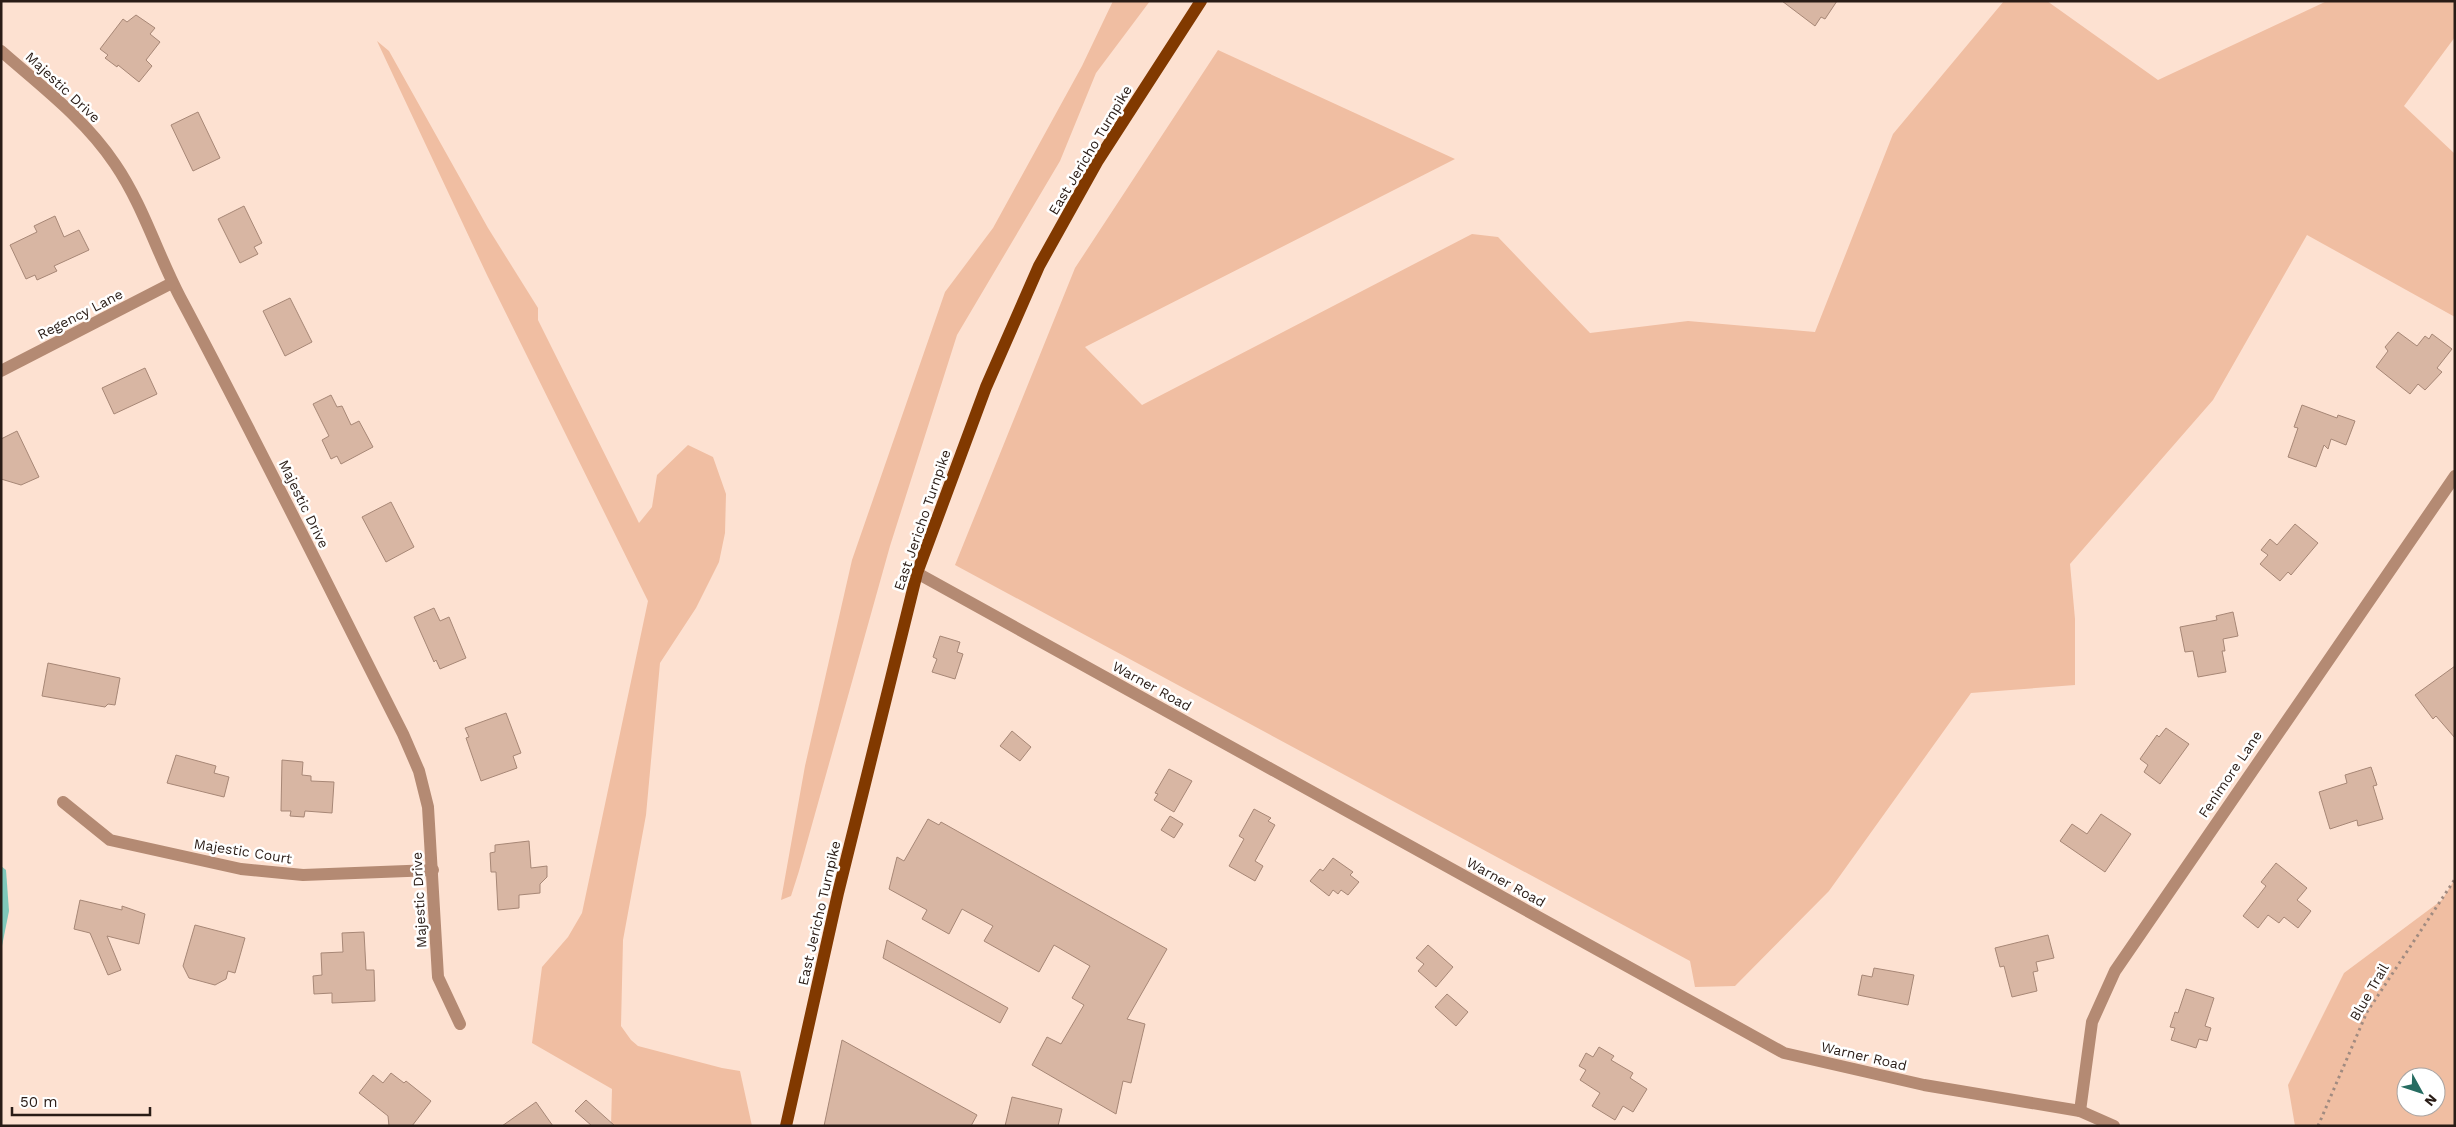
<svg xmlns="http://www.w3.org/2000/svg" width="2456" height="1127" font-family="'Work Sans',sans-serif">
<rect width="100%" height="100%" fill="#fde1d1"/>
<!-- green -->
<g fill="#f0bea2" fill-rule="evenodd">
<path d="M1113,1H1150L1096,73L1060,161L957,335L890,546L799,871L791,896L781,900L805,766L852,560L945,292L993,228L1082,66Z"/>
<path d="M2004,1H2047L2158,80L2327,1H2455V37L2404,106L2455,154V317L2307,235L2213,400L2070,564L2075,619V685L1971,693L1829,891L1735,986L1695,987L1690,961L955,565L1075,268L1218,50L1455,159L1085,347L1142,405L1472,234L1498,237L1590,333L1688,321L1815,332L1893,134Z"/>
<path d="M377,41L389,51L488,228L538,308V320L639,523L652,507L657,475L688,445L713,457L726,494L725,533L719,562L696,608L660,663L646,815L623,940L621,1026L631,1040L638,1046L722,1068L740,1071L752,1126H611L612,1089L532,1043L542,967L568,937L582,913L648,601L487,275Z"/>
<path d="M2455,879V1126H2295L2288,1085L2344,973L2442,900ZM2406,1077H2436V1107H2406Z"/>
</g>
<!-- water -->
<path fill="#7fc8ba" d="M1,866L6,870L9,911L1,951Z"/>
<!-- building -->
<g fill="#d8b6a3" stroke="#a78776">
<path d="M1782,1H1837L1825,19L1821,17L1815,26Z"/>
<path d="M136,15L155,28L150,34L160,42L146,60L152,66L139,82L118,65L117,67L105,58L108,55L100,49L123,19L127,22Z"/>
<path d="M198,112L220,158L193,171L171,125Z"/>
<path d="M244,206L262,243L254,247L258,254L240,263L218,219Z"/>
<path d="M55,216L64,237L79,230L89,250L54,266L57,271L37,280L35,275L26,279L10,245L37,232L34,226Z"/>
<path d="M290,298L312,342L285,356L263,311Z"/>
<path d="M2398,332L2417,346L2425,336L2429,339L2432,334L2452,349L2437,368L2442,372L2425,390L2418,384L2410,394L2376,367L2388,351L2385,347Z"/>
<path d="M145,368L157,394L114,414L102,388Z"/>
<path d="M331,395L337,407L342,406L351,425L359,421L373,447L341,464L337,456L331,459L322,440L329,436L313,404Z"/>
<path d="M2302,405L2337,418L2338,415L2355,421L2346,445L2331,439L2328,449L2324,445L2316,467L2288,457L2298,428L2294,427Z"/>
<path d="M17,431L39,477L21,485L1,479V439Z"/>
<path d="M391,502L414,547L386,562L362,517Z"/>
<path d="M2295,524L2318,543L2291,575L2288,572L2280,581L2260,564L2268,555L2261,550L2270,539L2277,545Z"/>
<path d="M434,608L440,621L449,617L466,658L440,669L436,660L434,662L414,617Z"/>
<path d="M2233,612L2238,636L2223,639L2225,651H2222L2226,672L2198,677L2193,651L2185,652L2180,627L2217,620L2216,616Z"/>
<path d="M940,636L960,642L957,652L963,654L955,679L932,672L937,659L933,657Z"/>
<path d="M48,663L120,678L115,705L108,704L105,707L42,696Z"/>
<path d="M2455,666V738L2436,716L2433,719L2415,695Z"/>
<path d="M506,713L521,753L513,756L517,768L481,781L466,738L469,737L465,728Z"/>
<path d="M2166,728L2189,744L2160,784L2144,772L2148,765L2140,759L2157,735L2159,737Z"/>
<path d="M1012,731L1031,747L1020,761L1000,746Z"/>
<path d="M176,755L216,766L214,773L229,777L224,797L167,783Z"/>
<path d="M282,760L303,762L302,775L311,776V781L334,782L332,813L305,811L304,817L290,816L291,811H281Z"/>
<path d="M2371,767L2377,785L2373,786L2383,819L2358,826L2357,820L2330,829L2319,792L2347,783L2345,775Z"/>
<path d="M1169,769L1192,781L1174,812L1154,800L1158,794L1155,793Z"/>
<path d="M1254,809L1271,818L1268,821L1275,825L1255,861L1263,866L1255,881L1229,866L1244,839L1239,836Z"/>
<path d="M2101,814L2131,834L2105,872L2060,841L2072,824L2087,834Z"/>
<path d="M1170,816L1183,824L1174,838L1161,830Z"/>
<path d="M928,819L939,825L941,822L1167,949L1127,1019L1145,1024L1131,1083L1123,1081L1116,1114L1032,1065L1047,1037L1061,1044L1084,1005L1072,998L1090,966L1054,945L1039,972L984,941L993,926L962,909L949,934L922,919L927,910L889,889L897,857L904,861Z"/>
<path d="M529,841L531,868L547,866V877L540,884V893L519,895V908L498,910L496,872H491L490,853L495,852V845Z"/>
<path d="M1333,858L1353,872L1350,875L1359,882L1348,895L1341,890L1338,894L1333,890L1329,896L1310,881L1320,869L1323,871Z"/>
<path d="M2276,863L2307,888L2297,900L2311,911L2298,928L2284,917L2279,923L2268,915L2258,928L2243,916L2266,886L2261,882Z"/>
<path d="M80,900L122,910V906L145,914L139,944L107,936L121,970L108,975L90,933L74,929Z"/>
<path d="M195,925L245,938L235,973L228,971L226,979L215,985L189,978L183,966Z"/>
<path d="M364,932L366,970H374L375,1001L332,1003V993L314,994L313,976L322,975L321,953L343,952L342,933Z"/>
<path d="M2048,935L2054,958L2036,962L2038,971L2033,972L2037,991L2012,997L2004,966L2000,967L1995,948Z"/>
<path d="M887,940L1008,1008L1000,1023L883,958Z"/>
<path d="M1428,945L1453,967L1436,987L1418,971L1424,964L1416,958Z"/>
<path d="M1874,968L1914,975L1908,1005L1858,995L1862,975L1872,977Z"/>
<path d="M2186,989L2214,998L2205,1026L2211,1028L2207,1041L2199,1039L2196,1048L2171,1040L2175,1028L2170,1027L2175,1012L2178,1013Z"/>
<path d="M1447,994L1468,1012L1456,1026L1435,1007Z"/>
<path d="M842,1040L977,1115L971,1126H824Z"/>
<path d="M1599,1047L1614,1056L1611,1060L1633,1073L1630,1078L1647,1089L1633,1112L1623,1106L1615,1120L1592,1106L1600,1093L1580,1080L1586,1070L1579,1066L1586,1053L1593,1057Z"/>
<path d="M391,1073L404,1083L406,1081L431,1101L412,1126H389L388,1116L359,1093L373,1075L383,1083Z"/>
<path d="M1012,1097L1062,1109L1058,1126H1005Z"/>
<path d="M586,1100L615,1126H592L575,1111Z"/>
<path d="M536,1102L553,1126H502Z"/>
</g>
<g fill="none" stroke-linecap="round" stroke-linejoin="round">
<!-- path -->
<path stroke="#a18b80" stroke-width="3" stroke-dasharray="2.5 4" stroke-linecap="butt" d="M2318,1126L2367,1012L2455,879"/>
<!-- minor -->
<g stroke="#b48a73" stroke-width="12">
<path d="M1,51C41,86 85,119 115,164C143,205 157,253 180,297C257,441 329,588 403,734L419,771L428,807L438,977L460,1024"/>
<path d="M1,371L172,283"/>
<path d="M917,573L1784,1053L1924,1085L2080,1111L2114,1126"/>
<path d="M63,802L110,840L241,869L303,875L433,870"/>
<path d="M2080,1111L2092,1022L2115,971L2455,476"/>
</g>
<!-- major -->
<path stroke="#813900" stroke-width="12" d="M786,1126L838,893L917,573L986,387L1039,266L1097,162L1201,1"/>
</g>
<g text-anchor="middle" dominant-baseline="central" stroke-width="5" stroke-linejoin="round" paint-order="stroke">
<!-- street labels -->
<g font-size="14" fill="#291c16" stroke="#fff">
<text transform="translate(63 87) rotate(43)">Majestic Drive</text>
<text transform="translate(1090 150) rotate(-59)">East Jericho Turnpike</text>
<text transform="translate(80 314) rotate(-27)">Regency Lane</text>
<text transform="translate(304 504) rotate(64)">Majestic Drive</text>
<text transform="translate(922 520) rotate(-71)">East Jericho Turnpike</text>
<text transform="translate(1152 686) rotate(29)">Warner Road</text>
<text transform="translate(2230 774) rotate(-56)">Fenimore Lane</text>
<text transform="translate(243 851) rotate(9)">Majestic Court</text>
<text transform="translate(1506 882) rotate(29)">Warner Road</text>
<text transform="translate(419 900) rotate(-93)">Majestic Drive</text>
<text transform="translate(819 913) rotate(-77)">East Jericho Turnpike</text>
<text transform="translate(2369 992) rotate(-60)">Blue Trail</text>
<text transform="translate(1864 1056) rotate(13)">Warner Road</text>
</g>
</g>
<!-- border -->
<rect width="2456" height="1127" fill="none" stroke="#291c16" stroke-width="5"/>
<!-- north arrow -->
<g transform="translate(2421 1092) rotate(130)"><circle r="24" fill="#ffffff" stroke="#a9a4a2"/>
<path d="M0-4L9 19L0 12L-9 19Z" fill="#266c61"/>
<text y="-8" font-size="14" font-weight="bold" text-anchor="middle" fill="#291c16">N</text>
</g>
<!-- scale -->
<path d="M12 1107v8h138v-8" fill="none" stroke="#291c16" stroke-width="2.5"/>
<text x="20" y="1107" font-size="15" fill="#291c16" stroke="#ffffff" stroke-width="4" paint-order="stroke">50 m</text>
</svg>
